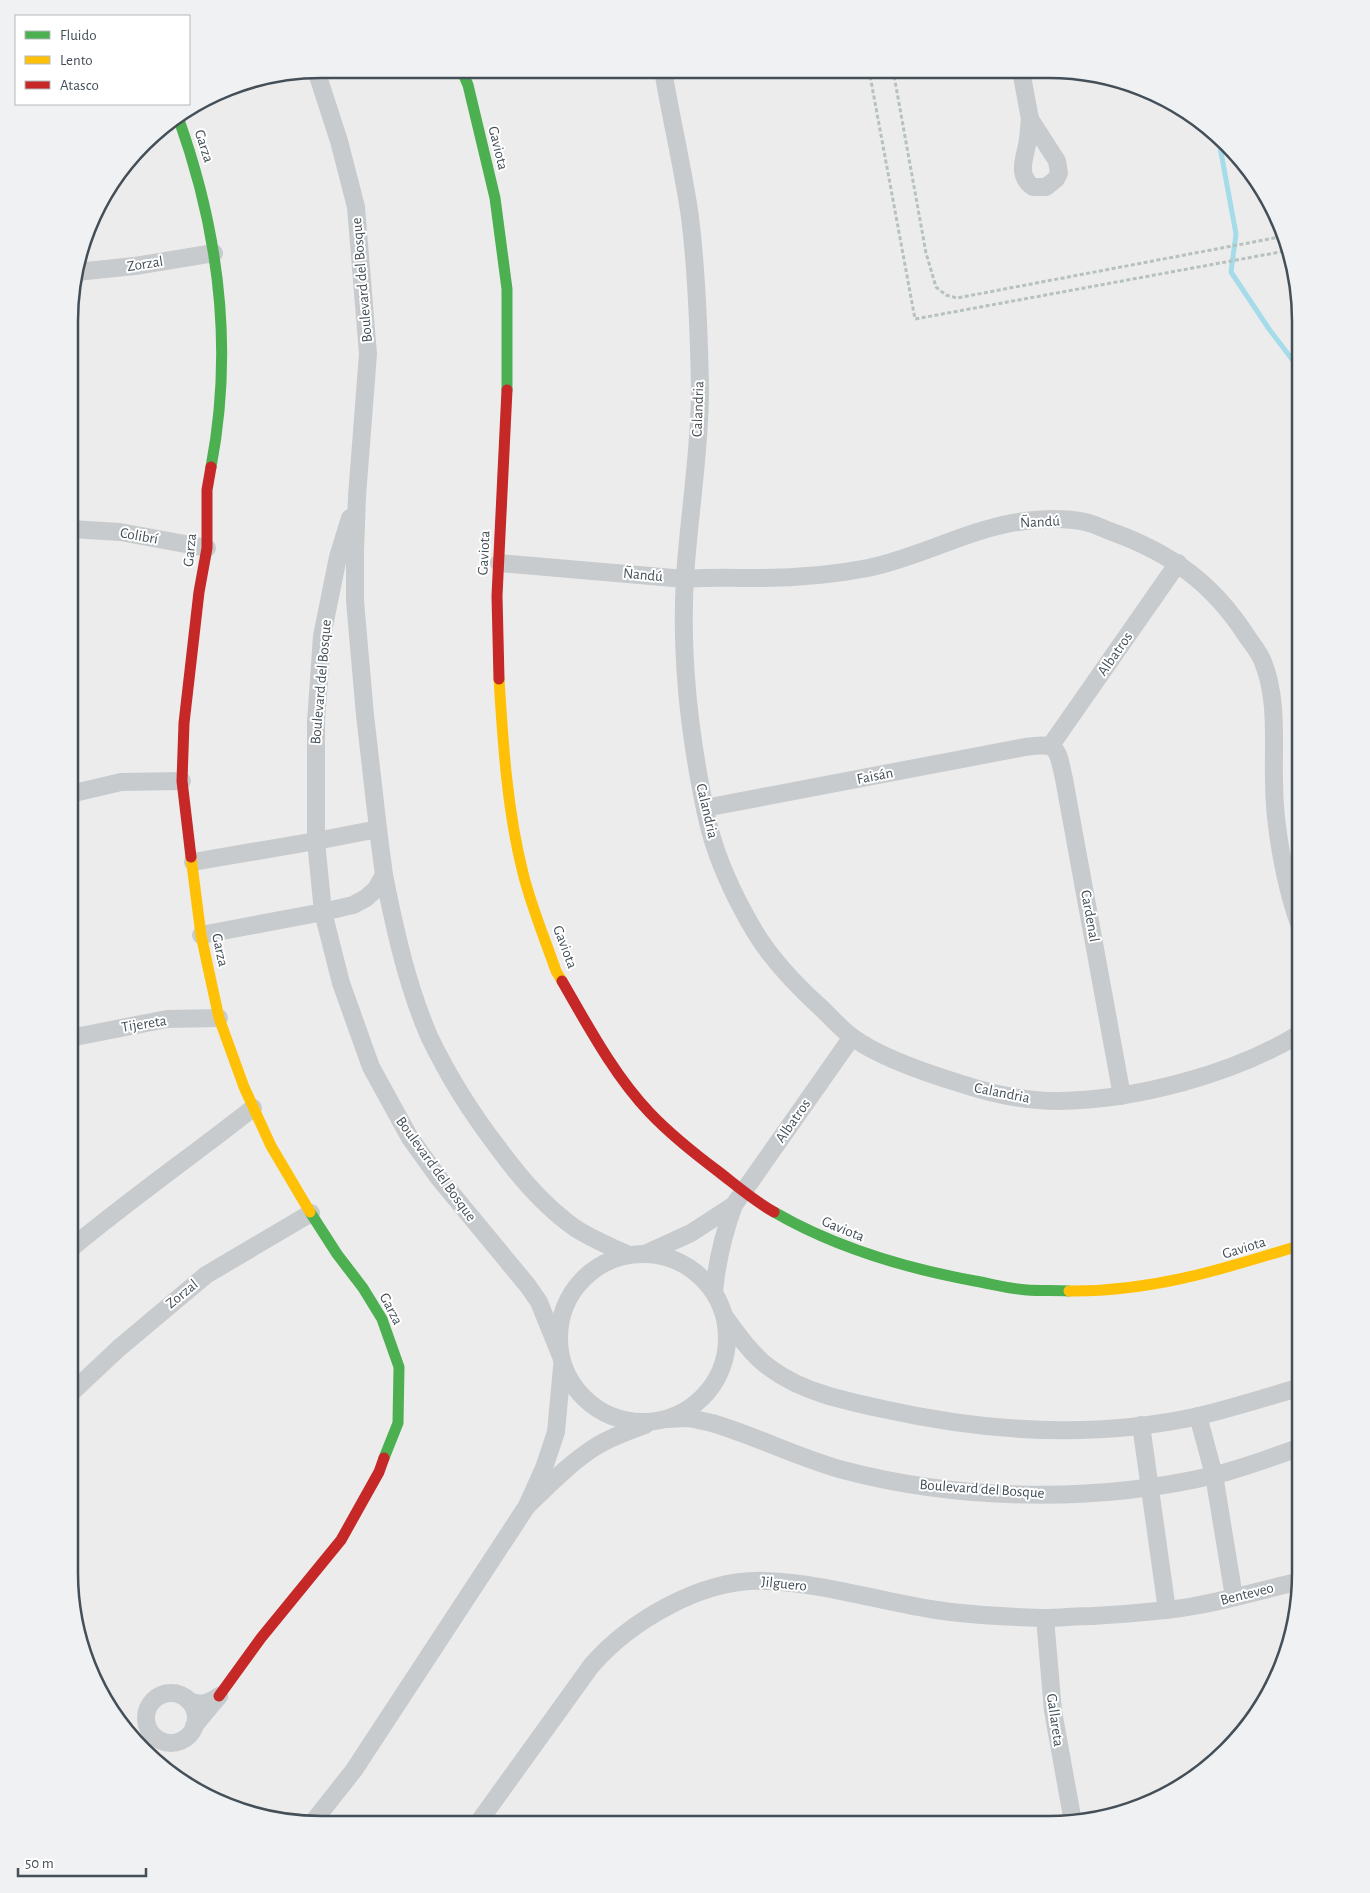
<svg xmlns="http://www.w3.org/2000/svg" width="1370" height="1893" font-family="'Alegreya Sans',sans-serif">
<rect width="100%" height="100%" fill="#edecec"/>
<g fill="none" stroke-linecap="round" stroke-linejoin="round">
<!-- stream -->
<path stroke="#a4dcea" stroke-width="5" d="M1218,136L1236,234L1231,272L1269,329L1301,371"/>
<!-- path -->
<g stroke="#b6c2be" stroke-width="3" stroke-dasharray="4 2.5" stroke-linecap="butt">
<path d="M869,70L915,319L1291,250"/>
<path d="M893,70L926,253L936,287L946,295L957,298L1285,236"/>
</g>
<!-- street -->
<g stroke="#c8cbcd" stroke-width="18">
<path d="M316,70L339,141L356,207L368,354L357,496L355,551V601L365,715L378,829"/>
<path d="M663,70C671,119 683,168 690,217C697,274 699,332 700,390C700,452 689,514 685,577C681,644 687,712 699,778C703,800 707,823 714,844C724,875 739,905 755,932C772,960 795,984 819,1006C830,1016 840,1028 852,1037C879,1057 929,1074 962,1084C992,1094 1026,1101 1058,1101C1136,1100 1234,1074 1301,1033"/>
<path d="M1021,71L1030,119"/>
<path d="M1030,119L1057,161L1059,173L1056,179L1046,187H1033C1015,174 1026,157 1028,139C1029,132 1029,125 1030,119Z"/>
<path d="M76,272L135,266L214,253"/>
<path d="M71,529L120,532L207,548"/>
<path d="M499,563L685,579C710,577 734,578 758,578C794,578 832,575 868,568C917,558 963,532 1012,523C1035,519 1062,517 1085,522C1095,524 1106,530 1115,533C1172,554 1213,584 1246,635C1252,644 1260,653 1263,662C1278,699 1273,742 1274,781C1274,824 1285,888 1301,929"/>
<path d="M1051,745L1178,563"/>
<path d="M70,794L121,782L182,781"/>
<path d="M705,808L1025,747C1059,742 1057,748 1064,779L1122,1096"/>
<path d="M193,862L316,841V722L322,636L338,557L350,518"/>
<path d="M384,875C395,930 407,985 429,1036C448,1076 472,1114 499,1149C520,1178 545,1207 575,1228C592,1239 611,1247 629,1255"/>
<path d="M201,935L323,912L353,905L366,898L376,889L384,875L378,829L316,841L323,912L341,983L371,1067L410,1138L438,1177L528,1286L539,1302L560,1354"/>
<path d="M70,1038L167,1019L219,1018"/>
<path d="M69,1250C129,1200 192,1156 253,1108"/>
<circle cx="643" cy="1338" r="84"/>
<path d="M645,1254L691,1233L734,1205"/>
<path d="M714,1292C717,1260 723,1235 734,1205L852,1037"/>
<path d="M725,1317C738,1335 752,1355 770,1368C802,1392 845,1401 883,1409C986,1432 1095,1439 1199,1416C1233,1408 1267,1397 1301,1387"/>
<path d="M562,1367L556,1432L544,1468L527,1506C549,1485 570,1463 595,1447C611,1437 628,1431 645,1425"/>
<path d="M69,1395L119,1348L206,1275L311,1213"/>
<path d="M1198,1416L1214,1475L1234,1597"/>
<path d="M667,1419L689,1418L712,1423C756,1436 799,1458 843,1470C960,1501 1098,1503 1215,1475C1244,1468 1272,1457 1301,1447"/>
<path d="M1141,1425L1167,1610"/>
<path d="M1045,1618L1053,1711L1073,1822"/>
<circle cx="171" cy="1718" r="25"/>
<path d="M189,1701C202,1706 208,1703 219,1696L194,1726"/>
<path d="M313,1822L354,1770L527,1506"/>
<path d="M478,1823L591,1666C631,1620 703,1578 766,1581C821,1583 876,1600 930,1609C967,1615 1006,1617 1043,1618C1059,1618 1076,1616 1092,1616C1126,1614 1161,1612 1194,1606C1230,1600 1265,1589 1301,1581"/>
</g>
<!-- fast -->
<g stroke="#4caf50" stroke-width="11">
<path d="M461,69L468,85L495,198L507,289V390"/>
<path d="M178,117C219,231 234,347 211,467"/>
<path d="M310,1212L337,1254L363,1288L382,1319L399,1367L398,1423L384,1458"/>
<path d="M774,1212C836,1248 904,1268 975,1281C992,1284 1010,1289 1027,1290C1041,1291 1055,1290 1069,1291"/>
</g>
<!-- slow -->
<g stroke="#ffc107" stroke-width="11">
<path d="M499,679C503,743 507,810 523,873C531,906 545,939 556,971L562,981"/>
<path d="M191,857L201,935L219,1018L244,1087L271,1146L310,1212"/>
<path d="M1069,1291C1152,1292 1223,1269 1301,1245"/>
</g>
<!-- jam -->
<g stroke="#c62828" stroke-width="11">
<path d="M499,679L497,596L507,390"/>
<path d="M191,857L182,781L184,723L199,592L207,548V490L211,467"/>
<path d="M562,981C588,1026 614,1075 650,1113C671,1135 695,1154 719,1172C737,1186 754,1201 774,1212"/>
<path d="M219,1696L261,1638L341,1540L379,1472L384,1458"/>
</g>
</g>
<g text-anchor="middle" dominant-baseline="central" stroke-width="4" stroke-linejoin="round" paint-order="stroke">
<!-- street labels -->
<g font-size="15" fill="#444f58" stroke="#fff">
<text transform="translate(204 146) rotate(72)">Garza</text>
<text transform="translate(498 148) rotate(76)">Gaviota</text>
<text transform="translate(145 264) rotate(-9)">Zorzal</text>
<text transform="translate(362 280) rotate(-95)">Boulevard del Bosque</text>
<text transform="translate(698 409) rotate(-88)">Calandria</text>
<text transform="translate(1040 522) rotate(-3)">Ñandú</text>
<text transform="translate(139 536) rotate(10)">Colibrí</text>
<text transform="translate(190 550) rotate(-84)">Garza</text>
<text transform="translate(484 553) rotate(-87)">Gaviota</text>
<text transform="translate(643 575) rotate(5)">Ñandú</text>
<text transform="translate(1115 654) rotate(-55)">Albatros</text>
<text transform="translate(321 682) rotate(-85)">Boulevard del Bosque</text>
<text transform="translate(875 776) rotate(-11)">Faisán</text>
<text transform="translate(707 811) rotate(77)">Calandria</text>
<text transform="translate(1090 916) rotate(80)">Cardenal</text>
<text transform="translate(565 947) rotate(69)">Gaviota</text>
<text transform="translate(220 950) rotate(78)">Garza</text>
<text transform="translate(144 1024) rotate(-9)">Tijereta</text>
<text transform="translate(1002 1093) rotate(11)">Calandria</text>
<text transform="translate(793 1121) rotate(-55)">Albatros</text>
<text transform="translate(436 1169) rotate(54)">Boulevard del Bosque</text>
<text transform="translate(843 1229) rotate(22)">Gaviota</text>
<text transform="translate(1244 1248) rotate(-17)">Gaviota</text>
<text transform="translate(182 1294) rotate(-39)">Zorzal</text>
<text transform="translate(391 1309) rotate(63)">Garza</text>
<text transform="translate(982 1489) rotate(4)">Boulevard del Bosque</text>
<text transform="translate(784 1584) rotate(6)">Jilguero</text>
<text transform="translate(1247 1594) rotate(-14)">Benteveo</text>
<text transform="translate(1055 1720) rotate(82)">Gallareta</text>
</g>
</g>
<!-- crop -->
<path d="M0 0H1370V1893H0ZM321 78H1049A243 243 0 0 1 1292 321V1573A243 243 0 0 1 1049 1816H321A243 243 0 0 1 78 1573V321A243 243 0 0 1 321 78Z" fill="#f0f1f2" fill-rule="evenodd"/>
<path fill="none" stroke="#444f58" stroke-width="2.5" d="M321 78H1049A243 243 0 0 1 1292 321V1573A243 243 0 0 1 1049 1816H321A243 243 0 0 1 78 1573V321A243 243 0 0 1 321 78Z"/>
<!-- legend -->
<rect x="15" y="15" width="175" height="90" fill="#ffffff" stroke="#b4b9bc"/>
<rect x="25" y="31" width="25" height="8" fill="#4caf50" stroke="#b4b9bc"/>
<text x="60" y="40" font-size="15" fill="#444f58">Fluido</text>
<rect x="25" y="56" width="25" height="8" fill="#ffc107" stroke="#b4b9bc"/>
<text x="60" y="65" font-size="15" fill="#444f58">Lento</text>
<rect x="25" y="81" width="25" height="8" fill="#c62828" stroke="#b4b9bc"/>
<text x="60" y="90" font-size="15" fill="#444f58">Atasco</text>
<!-- scale -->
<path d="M18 1868v8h128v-8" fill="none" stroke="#444f58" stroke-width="2.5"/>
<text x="25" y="1868" font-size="15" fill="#444f58" stroke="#ffffff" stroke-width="4" paint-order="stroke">50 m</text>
</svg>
